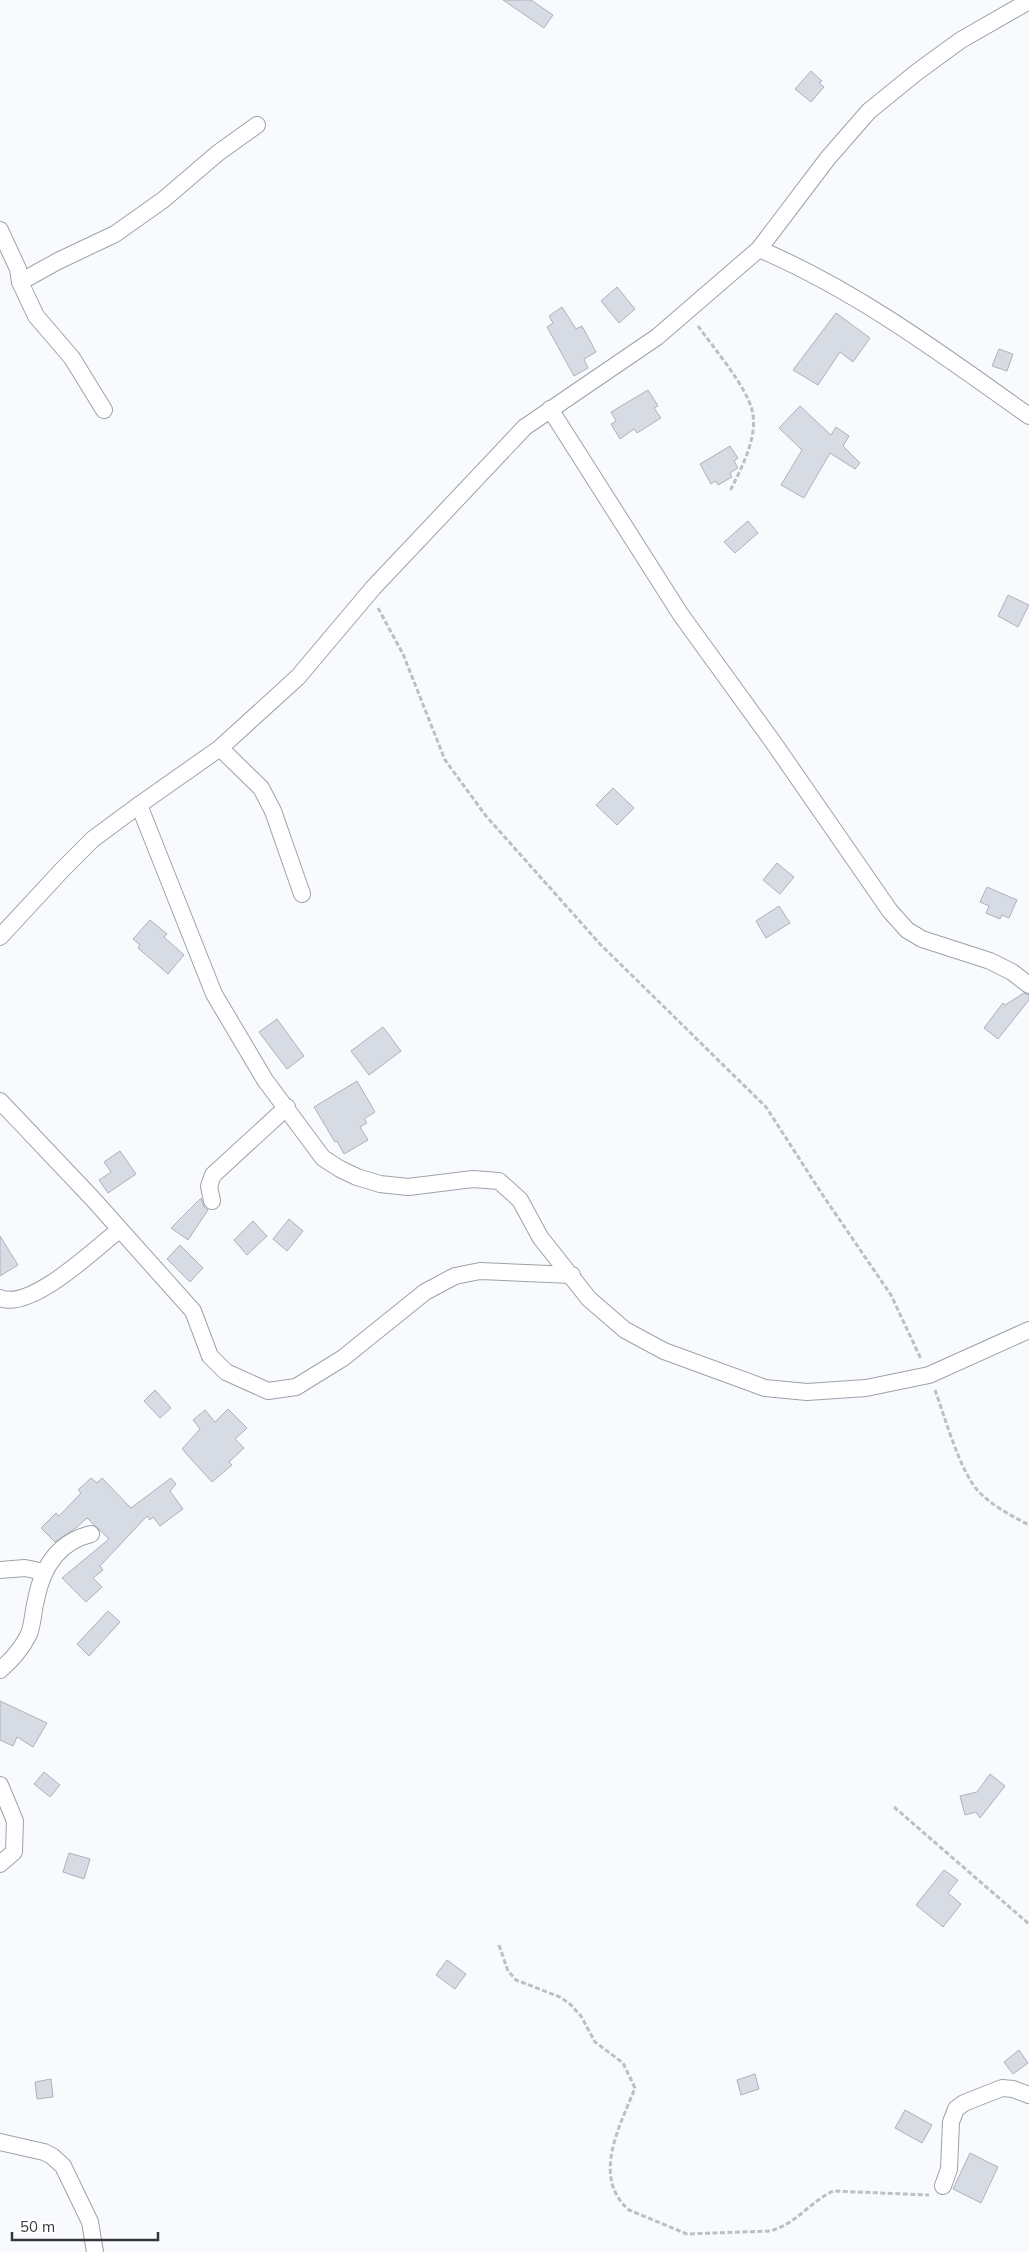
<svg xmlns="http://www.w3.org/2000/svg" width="1029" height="2252" font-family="Mulish,sans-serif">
<rect width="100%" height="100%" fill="#f8fafe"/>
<!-- building -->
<g fill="#d6dbe4" stroke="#adb2bb">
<path d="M503,0H531L553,15L544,28Z"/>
<path d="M811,71L822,81L819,83L824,87L811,102L795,89Z"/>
<path d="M617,287L635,309L619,323L601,301Z"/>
<path d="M562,307L576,329L582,326L596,352L584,359L588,368L574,376L547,327L553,323L549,316Z"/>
<path d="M836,313L870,338L853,362L840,352L818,385L793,370Z"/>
<path d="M999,349L1013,354L1007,371L992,366Z"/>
<path d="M648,390L658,406L654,408L661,418L637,433L634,429L620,439L611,424L616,421L611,412Z"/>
<path d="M800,406L831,435L836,427L849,436L843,446L860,463L855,469L830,453L804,498L781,485L802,450L779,428Z"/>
<path d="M730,446L738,458L734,461L738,468L730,473L732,477L718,485L716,481L711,484L700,464Z"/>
<path d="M748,521L758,533L735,553L724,542Z"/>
<path d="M1008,595L1029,605L1018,627L998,616Z"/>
<path d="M613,788L634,808L617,825L596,805Z"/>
<path d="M777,863L794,877L780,894L763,880Z"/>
<path d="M987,887L1017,900L1009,918L1002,915L1000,919L986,913L989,906L980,902Z"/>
<path d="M779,906L790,923L766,938L756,921Z"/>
<path d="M150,920L167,934L164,937L184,955L168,974L138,948L140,945L133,939Z"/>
<path d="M1024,993L1029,995V1000L998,1039L984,1028L1003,1003L1005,1005Z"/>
<path d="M277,1019L304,1056L287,1069L259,1032Z"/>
<path d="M383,1027L401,1051L369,1075L351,1051Z"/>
<path d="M357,1081L375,1112L364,1119L367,1123L360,1127L368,1140L344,1154L337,1141L335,1142L314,1107Z"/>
<path d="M120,1151L136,1174L108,1193L99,1180L111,1172L104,1162Z"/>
<path d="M201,1198L204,1207L208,1210L188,1240L171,1228Z"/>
<path d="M289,1219L303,1231L287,1251L273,1239Z"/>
<path d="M253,1221L267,1236L247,1255L234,1240Z"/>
<path d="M0,1236L18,1265L0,1276Z"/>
<path d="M180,1245L203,1268L190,1282L167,1259Z"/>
<path d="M155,1390L171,1408L160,1418L144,1401Z"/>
<path d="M228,1409L247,1428L235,1439L244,1448L229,1462L232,1465L212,1482L182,1449L200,1429L193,1420L205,1410L215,1422Z"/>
<path d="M91,1478L97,1483L102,1478L131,1508L171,1478L176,1484L170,1491L183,1509L160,1526L153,1517L150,1520L147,1516L100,1566L103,1570L93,1578L102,1587L86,1602L62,1578L109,1539L87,1518L76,1528L55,1542L41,1528L56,1513L59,1516L81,1493L78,1490Z"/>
<path d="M108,1611L120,1622L89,1656L77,1644Z"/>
<path d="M0,1701L47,1723L33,1747L17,1737L13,1746L0,1740Z"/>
<path d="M44,1772L60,1785L50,1797L34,1784Z"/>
<path d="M990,1774L1005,1786L980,1818L976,1812L965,1815L960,1796L977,1792Z"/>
<path d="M69,1853L90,1859L84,1879L63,1872Z"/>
<path d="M944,1870L958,1880L948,1893L961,1904L943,1927L916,1905Z"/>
<path d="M447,1960L466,1974L455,1989L436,1975Z"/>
<path d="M1019,2050L1028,2063L1013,2074L1004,2062Z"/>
<path d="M755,2074L759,2089L741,2095L737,2080Z"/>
<path d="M51,2079L53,2097L37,2099L35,2082Z"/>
<path d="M905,2110L932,2125L922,2143L895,2128Z"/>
<path d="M970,2153L998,2167L981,2203L953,2189Z"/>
</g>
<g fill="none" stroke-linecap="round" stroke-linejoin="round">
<!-- street casing -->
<g stroke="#9da2aa" stroke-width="18">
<g id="street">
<path d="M0,230L18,269L20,282L36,316L72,358L104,410"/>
<path d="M759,249C857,291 942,354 1029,416"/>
<path d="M20,282L58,261L115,234L163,200L218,153L257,125"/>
<path d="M550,409L681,615L773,742L890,911L907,930L922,939L990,961L1012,972L1029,985"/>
<path d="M220,748L261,788L273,811L302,894"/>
<path d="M139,805L214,994L265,1080L323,1158L340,1169L357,1177L380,1184L408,1187L473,1179L499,1181L520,1200L540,1237L589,1299L625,1330L664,1351L765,1388L807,1392L866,1388L929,1375L1029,1330"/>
<path d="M0,937L62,870L93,839L139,805L220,748L298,677L373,588L525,427L657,337L759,249L828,158L869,111L917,72L961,40L1029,1"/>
<path d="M0,1101L92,1198L193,1311L210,1356L226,1372L268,1391L296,1387L343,1358L425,1292L455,1276L480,1271L572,1275"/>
<path d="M212,1201L209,1186L213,1175L287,1107"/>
<path d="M0,1298C31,1311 95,1249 119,1230"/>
<path d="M0,1570L25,1568L44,1572"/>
<path d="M0,1670C12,1660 22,1648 29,1634C33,1624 33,1611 36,1600C42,1568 58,1542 91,1534"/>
<path d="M0,1785L15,1821L14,1852L0,1864"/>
<path d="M0,2142L44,2152L52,2156L63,2166L90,2222L95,2252"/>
<path d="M943,2186L949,2169L951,2122L956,2109L964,2103L1002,2088L1013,2089L1029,2095"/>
</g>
</g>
<!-- path -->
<g stroke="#bdbfc3" stroke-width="3" stroke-dasharray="5 2.5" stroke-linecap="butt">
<path d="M698,326C713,347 746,386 752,410C759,436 741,469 730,491"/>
<path d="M378,608L403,654L445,760L486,816L600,944L766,1107L824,1197L891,1295L921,1359"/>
<path d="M935,1390C945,1417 960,1473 980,1493C994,1507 1012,1516 1029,1525"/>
<path d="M894,1807L1029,1924"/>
<path d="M499,1945L508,1971L516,1980L560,1997L570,2004L581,2016L595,2042L623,2063L635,2088C620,2126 591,2177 629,2210L687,2234L770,2231C796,2224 810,2202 833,2191L929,2195"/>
</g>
<!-- street -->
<use href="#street" stroke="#fff" stroke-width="16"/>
</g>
<!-- scale -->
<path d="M12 2232v8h146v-8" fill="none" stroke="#35373a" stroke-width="2.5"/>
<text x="20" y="2232" font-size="15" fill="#35373a" stroke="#ffffff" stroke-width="4" paint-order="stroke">50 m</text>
</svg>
